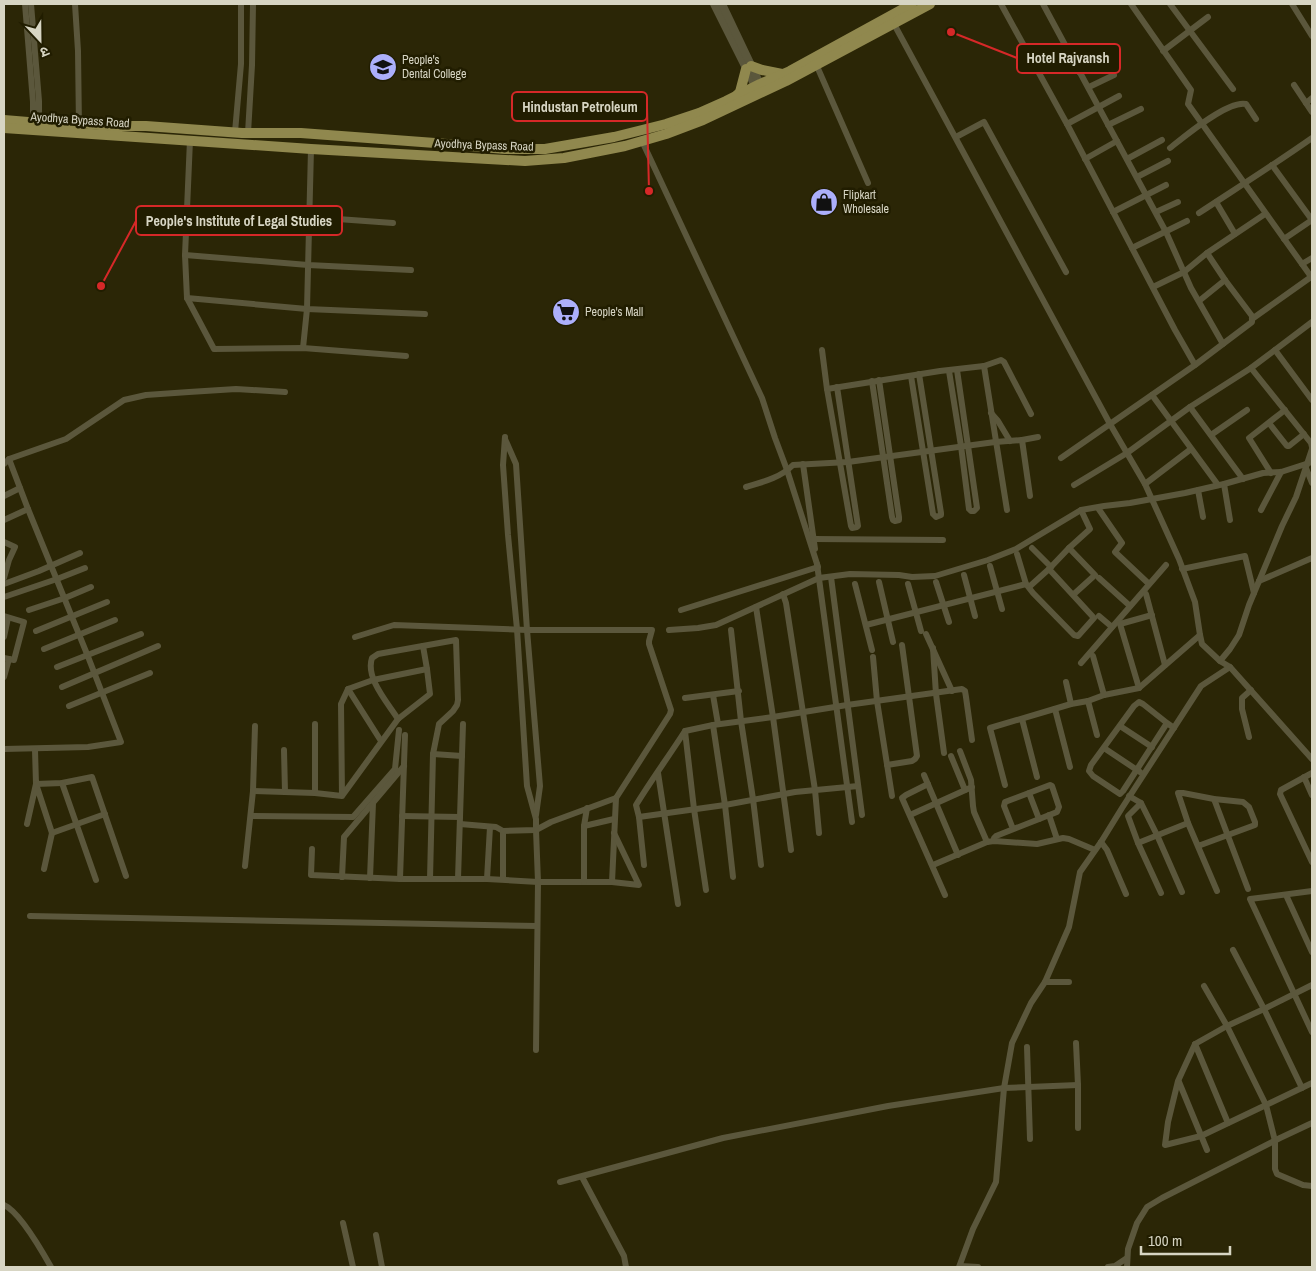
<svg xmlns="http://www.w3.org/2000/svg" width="1316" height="1271" font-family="'Archivo Narrow','Noto Sans Devanagari',sans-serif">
<rect width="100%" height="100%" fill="#2b2606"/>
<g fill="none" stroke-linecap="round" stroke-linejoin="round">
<!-- minor -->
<g stroke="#5b573c" stroke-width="6">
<path d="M25,4L33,102V126"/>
<path d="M31,4L39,101V125"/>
<path d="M75,4L78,51L79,127"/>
<path d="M1001,4L1067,124L1175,330L1195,365"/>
<path d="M1043,4L1166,232L1191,288L1223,344"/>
<path d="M1131,4L1191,90L1188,104L1312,278"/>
<path d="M1170,4L1233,89"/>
<path d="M1292,4L1312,36"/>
<path d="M894,24L1110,424L1145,484L1179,559L1195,602L1200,635L1202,644L1220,661L1230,667L1312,759"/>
<path d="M1163,51L1208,17"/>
<path d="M816,64L868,183"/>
<path d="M1079,72L1113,53"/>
<path d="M1294,85L1312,112"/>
<path d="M1089,87L1114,75"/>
<path d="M1306,103L1312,98"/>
<path d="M1067,124L1119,96"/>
<path d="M1108,125L1141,109"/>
<path d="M235,132L241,64V4"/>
<path d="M248,133L252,65L253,4"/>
<path d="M956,137L984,122L1008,166L1066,272"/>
<path d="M190,140L185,255L187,298L214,349L303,348L406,356"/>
<path d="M642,141L762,398L775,438L787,470L818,567L681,610"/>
<path d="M1170,148C1185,136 1228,100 1246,104L1256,119"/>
<path d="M1085,159L1117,141"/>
<path d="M1127,159L1162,140"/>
<path d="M1272,165L1312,220L1284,239"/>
<path d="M1137,177L1168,161"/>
<path d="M1216,202L1235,234"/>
<path d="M187,212L310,217L393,223"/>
<path d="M1113,212L1166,185"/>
<path d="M1156,212L1178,202"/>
<path d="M1199,213C1237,188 1275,164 1312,138"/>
<path d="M1132,248L1187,221"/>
<path d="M185,255L308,265L411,270"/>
<path d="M1302,264L1312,258"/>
<path d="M1153,287L1184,272L1207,253L1265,214"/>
<path d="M187,298L307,309L425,314"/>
<path d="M1199,301L1225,280"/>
<path d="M1252,319L1311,277"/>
<path d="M303,348L307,309L311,149"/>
<path d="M822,350L827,389L851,526L852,528L857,527L858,526L837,387"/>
<path d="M1275,350L1312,400"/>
<path d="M984,366L1007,510"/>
<path d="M1251,368L1311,443L1312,447"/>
<path d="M949,371L961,446L969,509L971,511H974L977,508L957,370"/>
<path d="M911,376L933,514L936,517L941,515V513L919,374"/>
<path d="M872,381L892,517L893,520L895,521L899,520V517L879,380"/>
<path d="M827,389L940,371L984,366L1001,360L1004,362L1031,414"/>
<path d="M1152,395L1218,485"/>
<path d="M1190,407L1243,479"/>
<path d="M991,413L998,421L1010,441"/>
<path d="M1269,423L1287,446H1289L1304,434"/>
<path d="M1211,435L1247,410"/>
<path d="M505,437L503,465L508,535L517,629L527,786L536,819V830L538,882L536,1050"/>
<path d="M505,439L516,464L527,630L540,786L536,815"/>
<path d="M1022,440L1038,437"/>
<path d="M1061,458L1195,365L1252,322V316L1225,280L1207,253"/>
<path d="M4,464L9,459L66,439L124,400L146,395L189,392L236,389L285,392"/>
<path d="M803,464L815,549"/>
<path d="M1306,468L1312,483"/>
<path d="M1271,473L1249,438L1285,410"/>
<path d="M1145,484L1191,449"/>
<path d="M1224,484L1230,520"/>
<path d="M1074,485L1127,453L1190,407L1251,368L1312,322"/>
<path d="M746,487C763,482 780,478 793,465L848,462L995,442L1022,440L1030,496"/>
<path d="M1198,490L1203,517"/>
<path d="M4,496L20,488"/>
<path d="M1098,508L1122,543L1115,552L1149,584"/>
<path d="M1261,510L1281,472"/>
<path d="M4,520L28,509"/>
<path d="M814,539L943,540"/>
<path d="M4,542L15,547L9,560L4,578"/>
<path d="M1032,548L1051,567"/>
<path d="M1069,548L1095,575L1074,594"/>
<path d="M1017,554L1026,584L1033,593L1074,635L1078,636L1094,618L1049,569L1069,548L1090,529L1081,510"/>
<path d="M817,564L852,822"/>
<path d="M990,566L1002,609"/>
<path d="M1182,569L1245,556L1254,593"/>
<path d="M964,575L975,616"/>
<path d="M831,577L862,815"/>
<path d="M1099,578L1130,606"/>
<path d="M1259,581L1312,558"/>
<path d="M879,582L893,642"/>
<path d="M936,582L949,622"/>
<path d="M4,584L39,571L80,553"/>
<path d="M855,584L872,650"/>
<path d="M908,584L921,631"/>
<path d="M1029,587L1049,569"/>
<path d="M783,594L786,603L815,790L819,833"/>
<path d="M1146,594L1165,665"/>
<path d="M4,597L57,579L85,568"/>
<path d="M756,607L773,717L791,850"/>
<path d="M29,610L65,598L91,587"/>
<path d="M4,616L24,622L14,660L4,658"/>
<path d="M1099,616L1112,627"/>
<path d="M866,625L1026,584"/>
<path d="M669,630L698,628L716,625L819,578L850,574L899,575L912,577L935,576L988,560L1016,549L1081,510L1104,506L1130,503L1185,493L1224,484L1263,473L1281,472L1312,462"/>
<path d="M731,630L741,721L753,799L761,865"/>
<path d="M36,631L107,602"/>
<path d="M926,634L952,691"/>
<path d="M4,637L8,618"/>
<path d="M355,637L394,625L527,630H652L649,641V644L671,710L670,714L616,798L612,882"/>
<path d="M423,646L427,669"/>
<path d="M933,648L936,694L944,753"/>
<path d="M44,649L115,620"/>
<path d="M1093,656L1104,695"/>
<path d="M873,657L877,701L892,796"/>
<path d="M1220,661L1230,649L1239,635L1249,605L1282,526L1296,497L1312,449"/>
<path d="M1081,663L1166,565"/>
<path d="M57,667L141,634"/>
<path d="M4,677L9,659"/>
<path d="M1066,682L1071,704"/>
<path d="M62,687L158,646"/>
<path d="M1139,688L1120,624L1152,615"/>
<path d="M348,689L381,741"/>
<path d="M713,695L718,724"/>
<path d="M685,698L739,691"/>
<path d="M1088,701L1097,735"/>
<path d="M69,706L150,673"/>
<path d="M1055,709L1070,767"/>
<path d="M398,719C388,703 365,678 372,658L378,654L456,640L458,700L457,705L453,711L439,724L433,754L430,879"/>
<path d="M1022,719L1037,777"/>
<path d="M1167,723L1123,791L1120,794L1093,776L1089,771L1091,765L1134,706L1139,702L1143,704L1167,723L1174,728"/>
<path d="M315,724V793"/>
<path d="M713,725L725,805L733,877"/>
<path d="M1120,726L1152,747"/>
<path d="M685,731L694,809L706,890"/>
<path d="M1249,737L1242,709V698L1251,690"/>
<path d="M1104,748L1140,772"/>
<path d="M4,749L88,747L121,742L87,654L28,509L9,459"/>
<path d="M35,750L36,784L62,783L92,777L126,876"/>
<path d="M284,750L285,792"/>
<path d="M960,751L971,780L973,806L974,812L987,842"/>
<path d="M433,754L462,756"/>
<path d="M951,756L965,790"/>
<path d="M887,765L912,761L915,759L917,756L902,645"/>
<path d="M658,773L678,904"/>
<path d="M1312,773L1281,790L1280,794L1312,862"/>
<path d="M924,775L958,855"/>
<path d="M1304,777L1312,795"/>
<path d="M62,783L96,880"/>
<path d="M928,784L906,795L902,798L945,895"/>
<path d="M1005,785L990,728L1071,704L1088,701L1104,695L1139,688L1200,635"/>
<path d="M858,786L795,792L725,805L639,817L636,805C652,779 669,756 685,731L713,725L773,717L847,705L962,689L965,691L966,697L972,740"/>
<path d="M253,791L315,793L342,796L398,719L430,694L427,669L373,680L348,689L341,704L342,796"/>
<path d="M1029,793L1039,819"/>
<path d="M1129,796L1141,803L1157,835L1182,892"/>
<path d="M1214,799L1248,889"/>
<path d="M1141,803L1128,816L1138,843L1161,893"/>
<path d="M910,815L972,787"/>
<path d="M1049,815L1057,839"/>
<path d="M251,816L353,817L395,769L399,730"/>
<path d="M402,816L460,817"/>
<path d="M639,817L644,865"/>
<path d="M27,824L36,784L52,833L44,869"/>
<path d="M460,824L496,827L503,831V879"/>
<path d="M584,826L614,819"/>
<path d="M503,831L536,830L551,822L616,798"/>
<path d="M52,833L105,814"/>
<path d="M994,841V838L996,836L1057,812L1059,807L1052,786L1050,785L1005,802L1004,806L1013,829"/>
<path d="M1101,842L1107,850L1126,894"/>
<path d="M1138,843L1188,823"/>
<path d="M1198,846L1255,825V822L1249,807L1243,802L1214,799L1183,793H1178L1188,823L1217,891"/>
<path d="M312,849L311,875L400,879H487L538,882H612L639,885L614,833"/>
<path d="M933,865L987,842L994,841L1037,844L1063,838L1069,839L1095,850"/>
<path d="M245,866L253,791L255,726"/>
<path d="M342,877L344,837L404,766"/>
<path d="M370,878L373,803"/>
<path d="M400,879L405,735"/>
<path d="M458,879L463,724"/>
<path d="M487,879L490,827"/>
<path d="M584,882V826L587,808"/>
<path d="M1312,891L1250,899L1312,1032"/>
<path d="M1286,895L1312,952"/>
<path d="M30,916L537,926"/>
<path d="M1233,950L1264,1009L1302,1088"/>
<path d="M1045,982H1069"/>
<path d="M1312,985L1264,1009L1227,1026L1195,1044L1178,1081L1168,1122L1165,1145L1201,1136L1312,1083"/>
<path d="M1204,986L1227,1026L1266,1105L1275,1141V1169L1277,1174L1303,1185L1312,1186"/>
<path d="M1076,1043L1078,1085V1128"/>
<path d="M1195,1044L1228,1123"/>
<path d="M1027,1047L1030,1139"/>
<path d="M1179,1082L1207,1150"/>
<path d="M582,1177L624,1256L626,1267"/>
<path d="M560,1182L723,1138L888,1106L1004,1088L1078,1085"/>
<path d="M4,1205C20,1212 42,1251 51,1267"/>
<path d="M343,1223L353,1267"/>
<path d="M376,1235L382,1267"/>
<path d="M960,1266L978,1267"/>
<path d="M959,1267L973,1229L996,1182L1004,1088L1012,1043L1031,1003L1045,982L1069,927L1080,872L1101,842L1122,808L1201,686L1230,667"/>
<path d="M1108,1267L1115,1266L1127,1258"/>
<path d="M1127,1267L1128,1249L1137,1223L1147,1207L1162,1198L1280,1138L1312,1123"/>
</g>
<!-- tertiary -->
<g stroke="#5b573c" stroke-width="8">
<path d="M714,4L757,90"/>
<path d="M722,4L762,88"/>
</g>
<!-- primary -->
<g stroke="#90884e" stroke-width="10">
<path d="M751,66L762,70L782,74"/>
<path d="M737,95L740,92L746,69"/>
<path d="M4,120L52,124L79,123L110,126H146L242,133H301L435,143L505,149H545L614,137L666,124L699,113L726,101L760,84L790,71L912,4"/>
<path d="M4,128L311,149L525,161L564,158L625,146L666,134L703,120L786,81L930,4"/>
</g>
</g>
<!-- icons -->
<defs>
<g id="university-disc" transform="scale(1.4375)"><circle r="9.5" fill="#acaffb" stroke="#211d00"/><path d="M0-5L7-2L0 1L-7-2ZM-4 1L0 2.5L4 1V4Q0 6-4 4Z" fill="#111"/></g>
<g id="shop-disc" transform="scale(1.4375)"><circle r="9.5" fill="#acaffb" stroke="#211d00"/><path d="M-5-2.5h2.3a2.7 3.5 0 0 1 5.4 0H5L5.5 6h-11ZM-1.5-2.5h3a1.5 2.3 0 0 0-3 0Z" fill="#111"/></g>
<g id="supermarket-disc" transform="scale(1.4375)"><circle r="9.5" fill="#acaffb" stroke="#211d00"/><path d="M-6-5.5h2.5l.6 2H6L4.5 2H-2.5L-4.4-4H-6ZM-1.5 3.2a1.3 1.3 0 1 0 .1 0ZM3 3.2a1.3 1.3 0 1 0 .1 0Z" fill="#111"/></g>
</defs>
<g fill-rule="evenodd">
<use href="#university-disc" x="383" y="67"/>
<use href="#shop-disc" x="824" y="202"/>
<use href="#supermarket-disc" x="566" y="312"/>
</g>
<g text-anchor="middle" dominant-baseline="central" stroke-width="5" stroke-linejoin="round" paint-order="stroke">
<!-- poi labels -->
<g font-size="12" fill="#d7d5c3" stroke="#211d00" text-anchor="start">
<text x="402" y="60">People's<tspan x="402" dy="14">Dental College</tspan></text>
<text x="843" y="195">Flipkart<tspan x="843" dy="14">Wholesale</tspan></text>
<text x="585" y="312">People's Mall</text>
</g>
<!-- street labels -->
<g font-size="12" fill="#d7d5c3" stroke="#211d00">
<text transform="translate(80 120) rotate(4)">Ayodhya Bypass Road</text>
<text transform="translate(484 145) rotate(2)">Ayodhya Bypass Road</text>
</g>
</g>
<!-- callouts -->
<path fill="none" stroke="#d62828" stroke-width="2" d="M951 32L1017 58M649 191L647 107M101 286L136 221"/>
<g fill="#d62828" stroke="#211d00" stroke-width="2">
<circle cx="951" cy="32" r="5"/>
<circle cx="649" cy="191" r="5"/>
<circle cx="101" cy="286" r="5"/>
</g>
<g fill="#211d00" stroke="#d62828" stroke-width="2">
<rect x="1017" y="44" width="103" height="29" rx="5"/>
<rect x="512" y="92" width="135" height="29" rx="5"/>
<rect x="136" y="206" width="206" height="29" rx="5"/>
</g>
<g font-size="14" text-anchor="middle" font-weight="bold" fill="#d7d5c3">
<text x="1068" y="63">Hotel Rajvansh</text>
<text x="580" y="112">Hindustan Petroleum</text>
<text x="239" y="226">People's Institute of Legal Studies</text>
</g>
<!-- border -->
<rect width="1316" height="1271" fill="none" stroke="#d7d5c3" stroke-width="10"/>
<!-- north arrow -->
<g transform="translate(40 40) rotate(158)" stroke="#211d00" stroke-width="4" paint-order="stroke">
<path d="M0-4L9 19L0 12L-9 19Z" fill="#d7d5c3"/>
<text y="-8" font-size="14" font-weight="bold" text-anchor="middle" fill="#d7d5c3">उ</text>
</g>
<!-- scale -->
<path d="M1141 1246v8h89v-8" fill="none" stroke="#d7d5c3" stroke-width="2.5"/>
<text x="1148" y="1246" font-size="15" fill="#d7d5c3" stroke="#211d00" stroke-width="4" paint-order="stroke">100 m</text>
</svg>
